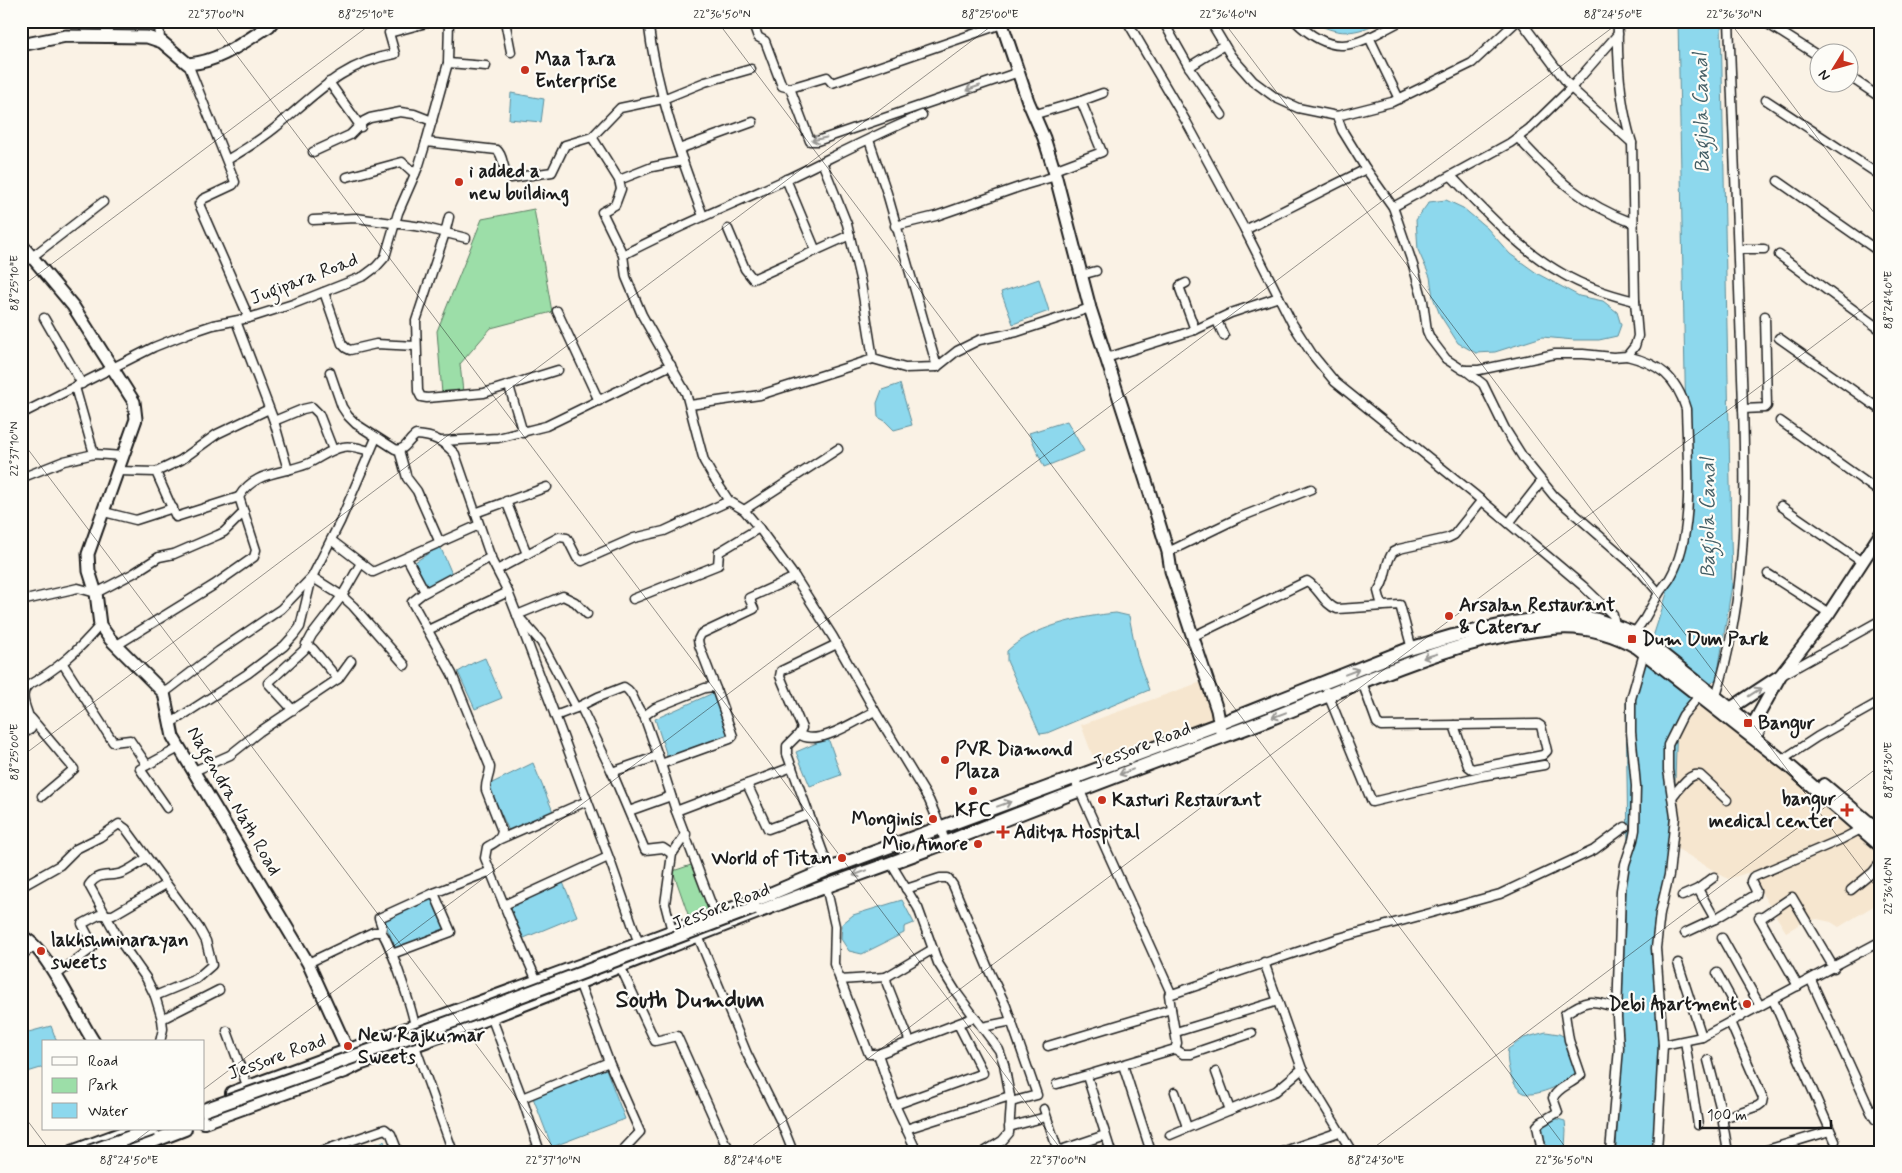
<svg xmlns="http://www.w3.org/2000/svg" width="1902" height="1173" font-family="Mynerve,sans-serif">
<rect width="100%" height="100%" fill="#faf2e5"/>
<filter id="ink" filterUnits="userSpaceOnUse"><feTurbulence type="fractalNoise" baseFrequency=".02" numOctaves="2"/><feDisplacementMap in="SourceGraphic" scale="10" xChannelSelector="R" yChannelSelector="G"/><feConvolveMatrix kernelMatrix="1 2 1 2 8 2 1 2 1" color-interpolation-filters="sRGB"/></filter>
<g filter="url(#ink)">
<!-- built -->
<g fill="#f6e6cf">
<path d="M1201,682L1214,722L1096,765L1081,725Z"/>
<path d="M1695,707H1706L1853,829L1772,865L1728,879L1676,848L1680,820L1675,790L1671,747Z"/>
<path d="M1856,835L1881,856V910L1875,905L1839,927L1831,922L1817,919L1802,923L1786,932L1753,879Z"/>
</g>
<!-- green -->
<g fill="#9cdea8" stroke="#5c7d62">
<path d="M534,209L552,312L491,328L460,364L463,392L442,394L437,331L482,219Z"/>
<path d="M694,864L713,915L691,923L673,871Z"/>
</g>
<!-- water -->
<g fill="#8dd8ed" stroke="#608d99">
<path d="M1312,21H1381C1356,35 1337,36 1312,21Z"/>
<path d="M1678,21H1721L1732,585L1717,678L1677,717L1673,846L1656,937L1661,1048L1657,1152H1616L1628,849L1626,703L1651,643L1688,528Z"/>
<path d="M511,93L544,99L541,122L509,119Z"/>
<path d="M1446,200L1463,208L1487,228L1510,254L1538,274L1579,296L1603,301L1617,312L1621,325L1617,336L1599,340H1574L1542,337L1495,352L1476,353L1458,343L1440,315L1433,297L1430,277L1418,250L1416,220L1429,202Z"/>
<path d="M1039,279L1049,311L1013,324L1001,292Z"/>
<path d="M900,384L912,425L894,430L885,421L878,417L877,403L882,390Z"/>
<path d="M1067,421L1084,451L1044,467L1029,433Z"/>
<path d="M440,546L452,574L427,588L415,562Z"/>
<path d="M1116,613L1129,616L1137,656L1149,690L1047,733L1040,734L1007,661V651C1032,627 1082,616 1116,613Z"/>
<path d="M485,658L502,698L475,709L458,672L473,663Z"/>
<path d="M713,693L731,736L668,759L655,719Z"/>
<path d="M828,738L841,775L810,786L796,752Z"/>
<path d="M533,763L554,814L510,833L488,785Z"/>
<path d="M562,880L577,916L524,938L510,911L513,902Z"/>
<path d="M431,895L445,928L396,949L382,917Z"/>
<path d="M902,900L914,923L904,927V933L862,954L849,951L841,939L842,924L853,915Z"/>
<path d="M51,1026L57,1042H44V1067L21,1074V1034Z"/>
<path d="M1546,1032L1559,1034L1571,1040L1579,1070C1573,1081 1541,1095 1528,1094C1512,1093 1505,1061 1508,1049L1524,1038Z"/>
<path d="M606,1069L625,1119L552,1147L532,1095Z"/>
<path d="M1554,1118L1565,1121L1566,1131L1565,1148L1558,1150L1546,1147L1541,1137L1543,1125Z"/>
<path d="M384,1141L388,1152H355Z"/>
</g>
<g fill="none" stroke-linecap="round" stroke-linejoin="round">
<!-- street casing -->
<g stroke="#1c1c1c" stroke-width="11">
<g id="street">
<path d="M159,21L160,41"/>
<path d="M505,21L511,52"/>
<path d="M648,21C656,89 679,153 703,216"/>
<path d="M752,21L758,37L765,41L782,86L790,88L810,141H817L1019,72"/>
<path d="M1127,21L1187,123L1245,230L1292,323L1312,354L1335,382L1474,494L1583,586L1613,615L1615,625"/>
<path d="M1163,21L1189,67"/>
<path d="M1210,21L1231,56L1253,81L1276,98L1298,108L1337,116L1392,102L1472,63L1517,21"/>
<path d="M1295,21C1336,61 1357,44 1401,21"/>
<path d="M1521,21L1571,88L1632,143"/>
<path d="M1768,24L1820,57"/>
<path d="M1369,37L1399,99"/>
<path d="M448,63L486,66"/>
<path d="M188,64L235,182L233,185L203,199L199,204L249,318"/>
<path d="M1850,77L1881,98"/>
<path d="M329,82L361,127"/>
<path d="M790,88L827,77L832,83L1002,24"/>
<path d="M1766,100L1881,176"/>
<path d="M1036,114L1081,101"/>
<path d="M1222,115L1189,67L1224,45"/>
<path d="M1337,116L1342,130L1366,169L1393,207L1413,265L1423,301L1427,331L1430,338L1446,359L1463,370H1479L1555,354H1583L1613,357L1627,356L1635,346L1638,336L1635,301L1632,143C1620,105 1617,61 1618,21"/>
<path d="M592,137L619,180"/>
<path d="M1518,138C1554,177 1582,204 1633,223"/>
<path d="M869,140L887,193L937,367"/>
<path d="M426,142L497,150C505,157 501,171 511,178L552,172L565,145L592,137L620,108L663,99L705,82L751,69"/>
<path d="M679,149L753,122"/>
<path d="M313,152L350,135L364,121L370,118L400,112L414,114L432,121"/>
<path d="M227,160C244,150 260,140 275,128C315,95 342,63 395,54L389,33L434,21"/>
<path d="M683,161L652,167L619,180L621,189L615,205L602,212L623,255L626,277L642,315L686,393L704,461L712,475L729,501L744,510L759,528L795,577L833,637L875,711L929,800L941,828L945,843"/>
<path d="M1054,170L1102,152L1081,101L1103,93"/>
<path d="M1451,176C1485,211 1520,250 1563,274C1585,287 1610,295 1635,301"/>
<path d="M347,177L402,162L415,174"/>
<path d="M786,179L816,251"/>
<path d="M1778,181L1881,253"/>
<path d="M1393,207L1510,143L1529,129L1571,88L1618,34"/>
<path d="M449,217L445,233L416,321L418,391L421,397L427,398L484,393L558,370"/>
<path d="M313,220L356,218L422,227L466,238"/>
<path d="M895,226L936,216L1025,185L1056,176"/>
<path d="M728,229L745,269L753,279L850,235"/>
<path d="M1245,230L1366,169"/>
<path d="M1738,249H1764"/>
<path d="M623,255C676,227 731,205 785,180C831,158 876,134 922,115"/>
<path d="M1779,255L1881,330"/>
<path d="M32,257L103,202"/>
<path d="M1081,275L1096,271"/>
<path d="M1186,283L1180,286V289L1195,330"/>
<path d="M324,292L342,344L346,348L350,350L376,344L416,346"/>
<path d="M557,311L599,401"/>
<path d="M44,318L82,384"/>
<path d="M236,321L274,421L288,470"/>
<path d="M1217,321L1224,336"/>
<path d="M1779,338L1881,410"/>
<path d="M1627,356C1659,364 1676,376 1686,409C1687,459 1696,533 1670,578C1667,583 1662,588 1659,593"/>
<path d="M1106,358L1195,330L1231,313L1279,297"/>
<path d="M873,359L905,368L937,367L957,351L979,340L1017,332L1090,308"/>
<path d="M1465,370L1483,384L1505,429L1524,459L1554,496L1640,571L1659,593L1645,618L1633,635"/>
<path d="M330,372L342,407L348,416L356,424L395,449C405,452 408,440 416,435C434,436 443,441 455,454L492,561L508,592L517,615L612,866L639,944"/>
<path d="M509,386L523,433"/>
<path d="M75,387L94,454"/>
<path d="M690,405L760,395L873,359L861,283L847,224L822,162"/>
<path d="M1743,409L1765,408L1767,406L1765,316"/>
<path d="M21,414L154,347L189,333L213,325L249,318L293,304L364,276L376,267L385,257L398,213L419,165L426,142L448,63L449,21"/>
<path d="M274,421L303,409L312,407L319,414L333,450"/>
<path d="M1780,421L1881,493"/>
<path d="M442,441L498,438L546,426L671,365"/>
<path d="M399,450L407,478L417,491L440,543"/>
<path d="M156,472L181,460L217,434L269,409"/>
<path d="M21,478L64,461L94,454L123,456"/>
<path d="M239,497C254,471 283,474 307,464C319,459 330,449 343,447C352,445 361,449 370,451"/>
<path d="M506,501L527,554"/>
<path d="M1781,506L1862,562"/>
<path d="M744,510L838,449"/>
<path d="M104,512L136,520L173,508"/>
<path d="M475,513L547,487"/>
<path d="M1509,523L1541,482"/>
<path d="M331,540L373,572L479,525"/>
<path d="M1168,552L1238,518L1311,489"/>
<path d="M491,557L422,594L412,602L452,674L490,767C490,775 485,782 486,790L502,831C501,840 494,843 487,847L485,858L513,927L537,981"/>
<path d="M407,558L425,592"/>
<path d="M497,570L559,537L567,538L577,558L582,561L634,538L664,531L729,501"/>
<path d="M1768,574L1829,613"/>
<path d="M633,599L718,565L719,552L759,528"/>
<path d="M21,601L78,588L96,593L134,573L159,557L174,554L218,535L224,532L244,512"/>
<path d="M1382,606L1378,591C1388,578 1384,563 1393,552L1399,549L1448,538L1454,535L1482,500"/>
<path d="M587,614L575,602L563,596L517,615L541,642L576,708L598,697L624,687C635,693 634,706 644,716L655,708L705,688L713,687L716,689L733,736L730,739L661,764L644,716"/>
<path d="M428,630L508,592"/>
<path d="M1192,637L1307,581C1319,588 1324,605 1337,609L1400,605L1412,649"/>
<path d="M306,644L313,649L338,679"/>
<path d="M117,645L214,585L254,557L256,550L239,497L176,517L156,472L118,471"/>
<path d="M63,664L113,742L130,740L147,765"/>
<path d="M1784,674L1881,620"/>
<path d="M1362,682L1377,723L1381,726L1538,724L1541,726L1547,751L1543,755L1472,769L1468,766L1454,725"/>
<path d="M716,689L699,645L698,640L701,634L754,609L749,598L795,577"/>
<path d="M1327,692L1372,802L1481,776L1544,765"/>
<path d="M164,693L219,651L281,609L312,577L340,522L376,438"/>
<path d="M1716,696C1723,675 1728,653 1732,630C1750,534 1744,443 1741,347C1737,238 1734,130 1729,21"/>
<path d="M581,707L612,772L645,850L663,848L672,854"/>
<path d="M293,710L268,683L304,650L312,635L342,596L361,563"/>
<path d="M555,716L576,708"/>
<path d="M31,718L74,769L42,796"/>
<path d="M171,723L247,674L284,646L294,635L300,627L312,577L342,596L353,606L405,665"/>
<path d="M799,734C817,748 857,720 875,711"/>
<path d="M21,735L31,729C32,714 17,700 27,686C58,669 78,651 100,625"/>
<path d="M1788,756L1817,737L1881,701"/>
<path d="M661,764L676,811L715,914"/>
<path d="M194,771L230,755L259,732L338,679L351,661"/>
<path d="M612,772L658,756"/>
<path d="M1074,778L1171,993"/>
<path d="M747,784L768,829L809,814"/>
<path d="M1672,797C1679,789 1689,772 1700,775L1727,800"/>
<path d="M167,808L140,769L179,748"/>
<path d="M629,811L671,796"/>
<path d="M676,811L792,767"/>
<path d="M498,840L587,801"/>
<path d="M147,858C139,863 130,870 122,873C108,878 99,871 89,885L120,941L146,978L155,996L162,1019L163,1029L160,1042"/>
<path d="M890,862L918,908L938,963L956,992L999,1050L1004,1064L1011,1102L1009,1133L1002,1141L984,1152"/>
<path d="M829,869L787,754V746L799,734L802,728L780,676L781,671L837,644"/>
<path d="M826,886L835,926L834,964L869,1054H878L975,1017"/>
<path d="M21,887L60,865L76,849L100,837L119,824L126,829L199,928L206,941L212,965L196,979L155,996"/>
<path d="M906,889L940,878H948L953,885L990,973L1006,1006L1037,1095L1011,1102"/>
<path d="M1698,889L1715,919"/>
<path d="M1851,890L1873,872L1881,862"/>
<path d="M1682,896L1698,889L1714,877"/>
<path d="M504,905L608,857"/>
<path d="M1759,917L1798,986"/>
<path d="M1760,919L1792,897L1834,968"/>
<path d="M672,931L665,904L672,854L686,834"/>
<path d="M381,932L382,927L379,918L434,893L491,871"/>
<path d="M1685,933L1715,919L1755,895L1756,891L1751,881L1753,877L1842,839L1861,829"/>
<path d="M698,936L747,1054L781,1122L793,1152"/>
<path d="M1722,938L1760,1006"/>
<path d="M392,954L451,932L434,893"/>
<path d="M21,956L35,945"/>
<path d="M308,963L373,932H381C389,938 415,1017 415,1029"/>
<path d="M1678,963L1702,1037"/>
<path d="M620,966L655,1041L677,1036L729,1152"/>
<path d="M1717,973L1741,1017"/>
<path d="M56,975L91,949L93,945L82,924L99,915H113L166,884"/>
<path d="M840,980L886,977"/>
<path d="M1811,980L1871,1112L1875,1119"/>
<path d="M579,982L609,1062L640,1132L621,1152"/>
<path d="M1773,1000L1835,1141"/>
<path d="M491,1016L522,1098L540,1152"/>
<path d="M162,1019L219,990"/>
<path d="M982,1027L1012,1021"/>
<path d="M227,1031L248,1088"/>
<path d="M1176,1032L1278,1001"/>
<path d="M1685,1041L1698,1125"/>
<path d="M910,1042L887,984L886,977L933,949"/>
<path d="M414,1043L453,1152"/>
<path d="M1663,1045L1702,1037L1881,941"/>
<path d="M1048,1046L1171,1009L1169,995L1339,938L1500,894L1594,850L1625,827"/>
<path d="M1175,1049L1183,1054H1191L1252,1033"/>
<path d="M878,1054L895,1105L917,1152"/>
<path d="M1708,1060L1723,1118"/>
<path d="M1123,1065L1151,1152"/>
<path d="M1302,1069L1352,1152"/>
<path d="M1216,1072L1230,1110"/>
<path d="M1087,1076L1111,1152"/>
<path d="M1057,1084L1175,1049L1177,1043L1171,1009"/>
<path d="M1175,1092L1187,1127"/>
<path d="M522,1098L609,1062"/>
<path d="M895,1105L983,1073L958,1024"/>
<path d="M1044,1109L1058,1151"/>
<path d="M1871,1112L1881,1108"/>
<path d="M1009,1127L1046,1117"/>
<path d="M906,1129L1010,1096"/>
<path d="M1170,1135L1276,1091L1302,1069L1264,962"/>
<path d="M319,1152L385,1129L391,1134L398,1152"/>
<path d="M528,1152L538,1148"/>
<path d="M715,1152L727,1145"/>
<path d="M1055,1152L1105,1135"/>
<path d="M1282,1152L1339,1132"/>
<path d="M1542,1152L1537,1126L1541,1122L1558,1112L1553,1098C1558,1087 1572,1084 1581,1075L1569,1040L1565,1014C1589,997 1592,1001 1618,1008"/>
<path d="M1610,1152L1619,1048L1617,1017L1621,890L1625,864L1633,840L1635,830L1636,786L1631,732V699L1644,653"/>
<path d="M1657,1152L1663,1045L1656,948L1660,913L1669,875L1675,817L1668,770V745L1683,715L1699,696"/>
<path d="M1728,1152L1723,1123V1118L1758,1106L1762,1103L1763,1098L1730,1022"/>
<path d="M1760,1152L1830,1131"/>
</g>
</g>
<!-- secondary casing -->
<g stroke="#1c1c1c" stroke-width="15">
<g id="secondary">
<path d="M1001,21L1028,101L1044,138L1054,170L1090,308L1147,484L1168,552L1171,571L1217,710L1221,732"/>
<path d="M21,45L66,36L147,37L162,42L188,64C219,62 244,42 269,26L273,21"/>
<path d="M21,244L73,306L134,402L136,419L88,554L89,571L96,593L100,625L110,639L164,693L173,737L308,963L348,1051L353,1057"/>
<path d="M1725,716L1731,708L1778,677"/>
<path d="M1749,732L1780,676L1829,613L1881,533"/>
<path d="M21,937C44,941 79,1021 94,1042"/>
</g>
</g>
<!-- primary casing -->
<g stroke="#1c1c1c" stroke-width="16">
<g id="primary">
<path d="M1824,785L1881,833"/>
<path d="M232,1093L639,944L763,897L829,869L1219,724L1409,649L1453,636L1513,623L1554,617H1582L1597,620L1634,633L1649,644L1758,731"/>
<path d="M204,1122L345,1071L359,1064C498,1018 632,960 768,908C827,885 888,865 947,842C1043,804 1139,767 1235,732C1338,695 1442,639 1552,628C1583,625 1610,632 1637,647L1788,765L1881,846"/>
<path d="M72,1152L134,1129"/>
<path d="M125,1152L185,1129"/>
</g>
</g>
<!-- street -->
<use href="#street" stroke="#fdfcf7" stroke-width="8"/>
<!-- secondary -->
<use href="#secondary" stroke="#fdfcf7" stroke-width="11"/>
<!-- primary -->
<use href="#primary" stroke="#fdfcf7" stroke-width="12"/>
<!-- primary-bridge casing -->
<g stroke="#1c1c1c" stroke-width="16" stroke-linecap="butt">
<g id="primary-bridge">
<path d="M204,1110L470,1015L754,908"/>
<path d="M89,1152L153,1129"/>
</g>
</g>
<!-- primary-bridge -->
<use href="#primary-bridge" stroke="#fdfcf7" stroke-width="12"/>
</g>
<!-- one-way arrows -->
<defs><path id="oneway-shaft" d="M-6 0H5M1.5-3L5.5 0L1.5 3" fill="none" stroke-width="1.6" stroke-linecap="round" stroke-linejoin="round" transform="scale(1.25)"/></defs>
<g stroke="#989794">
<use href="#oneway-shaft" transform="translate(973 88) rotate(161)"/>
<use href="#oneway-shaft" transform="translate(819 139) rotate(168)"/>
<use href="#oneway-shaft" transform="translate(1430 656) rotate(163)"/>
<use href="#oneway-shaft" transform="translate(1352 672) rotate(-21)"/>
<use href="#oneway-shaft" transform="translate(1755 692) rotate(-33)"/>
<use href="#oneway-shaft" transform="translate(1279 715) rotate(159)"/>
<use href="#oneway-shaft" transform="translate(1126 772) rotate(159)"/>
<use href="#oneway-shaft" transform="translate(1004 804) rotate(-20)"/>
<use href="#oneway-shaft" transform="translate(860 873) rotate(159)"/>
</g>
</g>
<!-- ticks -->
<path fill="none" stroke="#1c1c1c" stroke-width="1" stroke-opacity="0.45" d="M211,21L1063,1152M717,21L1569,1152M1223,21L1881,894M1729,21L1881,222M21,287L375,21M21,440L557,1152M21,757L998,21M204,1089L1621,21M21,1112L51,1152M121,1152L151,1129M744,1152L1881,295M1368,1152L1881,765"/>
<!-- markers -->
<g fill="#c8321e" stroke="#fdfcf7" stroke-width="2">
<circle cx="525" cy="70" r="5"/>
<circle cx="459" cy="182" r="5"/>
<circle cx="1449" cy="616" r="5"/>
<rect x="1627" y="634" width="10" height="10" rx="2.5"/>
<rect x="1743" y="718" width="10" height="10" rx="2.5"/>
<circle cx="945" cy="760" r="5"/>
<circle cx="973" cy="791" r="5"/>
<circle cx="1102" cy="800" r="5"/>
<path d="M1844.5 802.5h5v5h5v5h-5v5h-5v-5h-5v-5h5z"/>
<circle cx="933" cy="819" r="5"/>
<path d="M1000.5 824.5h5v5h5v5h-5v5h-5v-5h-5v-5h5z"/>
<circle cx="978" cy="844" r="5"/>
<circle cx="842" cy="858" r="5"/>
<circle cx="41" cy="951" r="5"/>
<circle cx="1747" cy="1004" r="5"/>
<circle cx="348" cy="1046" r="5"/>
</g>
<g text-anchor="middle" dominant-baseline="central" stroke-width="4.5" stroke-linejoin="round" paint-order="stroke">
<!-- poi labels -->
<g font-size="19" font-weight="bold" fill="#1c1c1c" stroke="#fdfcf7" text-anchor="start">
<text x="535" y="59">Maa Tara<tspan x="535" dy="22">Enterprise</tspan></text>
<text x="469" y="171">i added a<tspan x="469" dy="22">new building</tspan></text>
<text x="1459" y="605">Arsalan Restaurant<tspan x="1459" dy="22">&amp; Caterar</tspan></text>
<text x="1642" y="639">Dum Dum Park</text>
<text x="1758" y="723">Bangur</text>
<text x="955" y="749">PVR Diamond<tspan x="955" dy="22">Plaza</tspan></text>
<text x="1836" y="799" text-anchor="end">bangur<tspan x="1836" dy="22">medical center</tspan></text>
<text x="1112" y="800">Kasturi Restaurant</text>
<text x="973" y="810" text-anchor="middle">KFC</text>
<text x="923" y="819" text-anchor="end">Monginis</text>
<text x="1014" y="832">Aditya Hospital</text>
<text x="968" y="844" text-anchor="end">Mio Amore</text>
<text x="832" y="858" text-anchor="end">World of Titan</text>
<text x="51" y="940">lakhshminarayan<tspan x="51" dy="22">sweets</tspan></text>
<text x="1737" y="1004" text-anchor="end">Debi Apartment</text>
<text x="358" y="1035">New Rajkumar<tspan x="358" dy="22">Sweets</tspan></text>
</g>
<!-- street labels -->
<g font-size="19" fill="#1c1c1c" stroke="#fdfcf7">
<text transform="translate(304 279) rotate(-21)">Jugipara Road</text>
<text transform="translate(1142 746) rotate(-21)">Jessore Road</text>
<text transform="translate(234 801) rotate(60)">Nagendra Nath Road</text>
<text transform="translate(721 907) rotate(-21)">Jessore Road</text>
<text transform="translate(277 1057) rotate(-20)">Jessore Road</text>
</g>
<!-- water labels -->
<g font-size="20" font-style="italic" fill="#445e65" stroke="#fdfcf7">
<text transform="translate(1702 113) rotate(-91)">Bagjola Canal</text>
<text transform="translate(1708 518) rotate(-90)">Bagjola Canal</text>
</g>
<!-- district labels -->
<g font-size="24" font-weight="bold" fill="#1c1c1c" stroke="#fdfcf7">
<text x="690" y="1000">South Dumdum</text>
</g>
</g>
<!-- margin -->
<rect width="1902" height="1173" fill="none" stroke="#fdfcf7" stroke-width="55"/>
<!-- legend -->
<rect x="42" y="1040" width="162" height="90" fill="#fdfcf7" stroke="#a3a29f"/>
<rect x="52" y="1057" width="25" height="8" fill="#fdfcf7" stroke="#a3a29f"/>
<text x="88" y="1066" font-size="15" fill="#1c1c1c">Road</text>
<rect x="52" y="1078" width="25" height="15" fill="#9cdea8" stroke="#a3a29f"/>
<text x="88" y="1090" font-size="15" fill="#1c1c1c">Park</text>
<rect x="52" y="1103" width="25" height="15" fill="#8dd8ed" stroke="#a3a29f"/>
<text x="88" y="1116" font-size="15" fill="#1c1c1c">Water</text>
<!-- north arrow -->
<g transform="translate(1834 68) rotate(233)"><circle r="24" fill="#fdfcf7" stroke="#a3a29f"/>
<path d="M0-4L9 19L0 12L-9 19Z" fill="#c8321e"/>
<text y="-8" font-size="14" font-weight="bold" text-anchor="middle" fill="#1c1c1c">N</text>
</g>
<!-- scale -->
<path d="M1700 1120v8h131v-8" fill="none" stroke="#1c1c1c" stroke-width="2.5"/>
<text x="1707" y="1120" font-size="15" fill="#1c1c1c" stroke="#fdfcf7" stroke-width="4" paint-order="stroke">100 m</text>
<rect x="28" y="28" width="1846" height="1118" fill="none" stroke="#1c1c1c" stroke-width="2"/>
<g font-size="12" text-anchor="middle" fill="#1c1c1c">
<text x="216" y="18">22°37'00"N</text>
<text x="366" y="18">88°25'10"E</text>
<text x="722" y="18">22°36'50"N</text>
<text x="990" y="18">88°25'00"E</text>
<text x="1228" y="18">22°36'40"N</text>
<text x="1613" y="18">88°24'50"E</text>
<text x="1734" y="18">22°36'30"N</text>
<text transform="translate(14 283) rotate(-90)" y="4">88°25'10"E</text>
<text transform="translate(1888 300) rotate(-90)" y="4">88°24'40"E</text>
<text transform="translate(14 449) rotate(-90)" y="4">22°37'10"N</text>
<text transform="translate(14 752) rotate(-90)" y="4">88°25'00"E</text>
<text transform="translate(1888 770) rotate(-90)" y="4">88°24'30"E</text>
<text transform="translate(1888 886) rotate(-90)" y="4">22°36'40"N</text>
<text x="129" y="1164">88°24'50"E</text>
<text x="553" y="1164">22°37'10"N</text>
<text x="753" y="1164">88°24'40"E</text>
<text x="1058" y="1164">22°37'00"N</text>
<text x="1376" y="1164">88°24'30"E</text>
<text x="1564" y="1164">22°36'50"N</text>
</g>
</svg>
